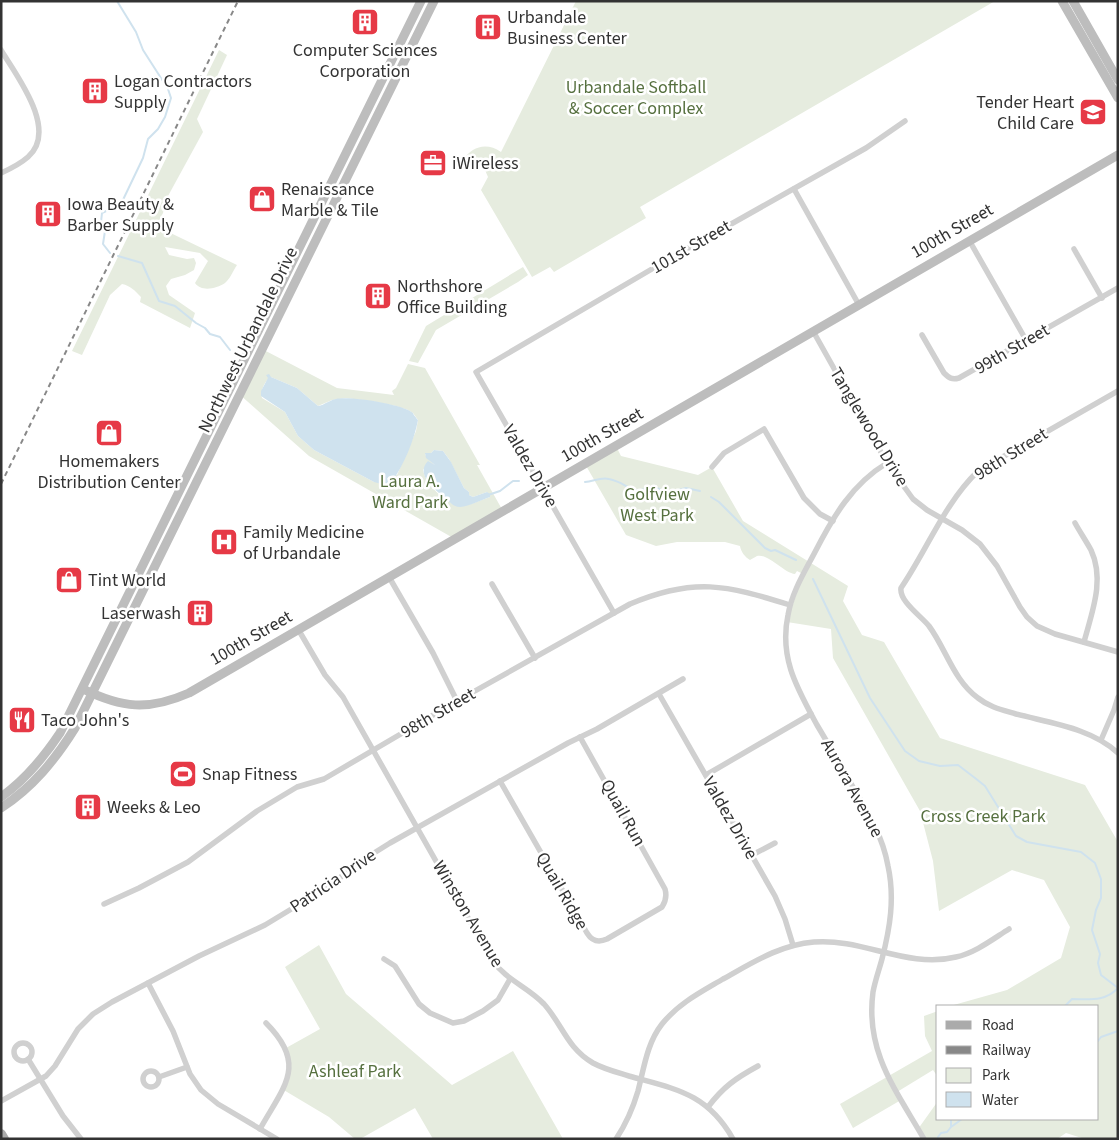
<svg xmlns="http://www.w3.org/2000/svg" width="1119" height="1140" font-family="'Source Sans 3',sans-serif">
<rect width="100%" height="100%" fill="#fff"/>
<!-- green -->
<g fill="#e6ecdf" fill-rule="evenodd">
<path d="M576,1H995L640,207L646,218L554,272L550,267L532,277L481,190L488,177L485,170L463,160C472,146 487,142 501,152Z"/>
<path d="M219,50L227,55L197,119L203,132L168,196L163,213L156,226L237,265C233,271 230,279 225,283C216,289 201,292 195,283L208,261L200,253L165,247L169,255L187,259L194,258L196,263L194,270L185,275L171,279L166,286L169,295L195,313L190,328L140,302L141,297C134,290 131,286 122,284L110,295L82,355L72,351Z"/>
<path d="M523,267L528,275L518,282L436,330L418,363L409,361L426,326Z"/>
<path d="M262,349L337,388L394,395L392,391L396,388L408,364L425,368L480,465H477L503,511L455,539L309,456L239,394ZM271,377L297,388L318,406L332,400L346,398L376,402L396,406L408,410L413,413L418,420L416,431L397,475L374,482L314,450L298,436L285,412L262,398C260,391 265,380 271,377ZM434,450L443,451L449,459L464,488L469,492V495L473,497L487,492L490,497L471,504L458,506C444,501 426,485 423,470L428,462L435,465L427,458L425,454L431,453Z"/>
<path d="M616,446L621,456L698,475L712,467L743,521L848,586L843,601L862,635L884,642L940,738L1085,785L1118,842V1139H1085L1066,1133L1057,1139H922L918,1129L938,1101V1119H1098V1006H950L1007,990L1061,958L1070,927L1044,880L1012,870L939,911L933,861L920,811L833,658L831,629L787,622L803,574L797,571L795,574C784,573 768,553 757,556C755,557 752,559 750,560C745,557 741,552 740,546L725,542H677L656,546L626,535L585,464Z"/>
<path d="M319,945L346,994L452,1085L513,1051L563,1139H433L415,1108L360,1139H355L329,1117L282,1089L287,1081L286,1048L320,1029L285,967Z"/>
<path d="M938,1011V1077L933,1070L897,1092L901,1100L853,1128L840,1104L932,1051L925,1036L924,1016Z"/>
</g>
<!-- water -->
<g fill="#cfe2ee">
<path d="M269,374L271,377L297,388L318,406C325,405 329,400 336,399C350,396 402,404 413,413C413,414 417,419 418,420C414,441 404,464 392,482L389,486L374,482L314,450L298,436L285,412L261,396V391L268,378L266,375Z"/>
<path d="M434,450L443,451L451,462L464,488L469,492V495L473,497L487,492L490,494V497C481,500 470,506 460,507C453,507 449,501 444,497C434,489 415,474 428,461L435,465L426,458L425,453H431Z"/>
</g>
<g fill="none" stroke-linecap="round" stroke-linejoin="round">
<!-- stream -->
<g stroke="#cfe2ee" stroke-width="2">
<path d="M110,253L103,244L105,231L101,222L102,213L121,204L143,158L148,139L158,129L165,117L171,98L168,89L143,50L136,32L117,1"/>
<path d="M118,256L142,263L159,301L175,306L196,323L205,328L210,334L220,337L230,350"/>
<path d="M585,482C594,481 601,477 609,479C629,483 631,497 653,486L667,493L686,488L700,491"/>
<path d="M488,495L500,491L513,481H519"/>
<path d="M711,497L719,502L765,548L771,551L775,550L796,560"/>
<path d="M813,579L870,698L905,751L919,761L940,766L958,765L975,778L985,786L1016,836L1027,842L1081,852L1095,863L1101,879V898L1096,910L1092,930L1100,954L1098,963L1101,975L1118,988C1105,1002 1089,999 1072,999L1065,1006"/>
<path d="M1098,1041L1101,1037L1118,1031"/>
<path d="M951,1126V1119"/>
<path d="M938,1137L941,1133L947,1132L951,1127L962,1119"/>
</g>
<!-- street -->
<g stroke="#d0d0d0" stroke-width="5.5">
<path d="M1,50C16,75 59,130 28,157C20,164 10,169 1,173"/>
<path d="M794,189L859,305"/>
<path d="M969,240L1026,340"/>
<path d="M1074,249L1102,298"/>
<path d="M813,331L887,463L913,499L927,510L962,530L980,544L997,566L1020,607L1027,617L1037,626L1055,634L1118,652"/>
<path d="M922,335L944,373C949,378 952,380 959,378L1118,288"/>
<path d="M1118,391L978,471C944,504 927,550 901,588C899,601 921,616 929,626C946,649 954,681 978,698C989,707 1003,710 1016,714C1050,723 1091,728 1118,753"/>
<path d="M887,463C852,484 833,517 815,552C804,573 792,592 788,615C779,658 797,688 817,725C829,745 841,766 853,787C868,812 883,837 888,866C895,898 890,928 882,959C879,970 875,981 873,992C865,1052 896,1090 924,1139"/>
<path d="M712,467L724,453L764,429L804,498L820,514L833,521"/>
<path d="M1075,523C1080,532 1086,541 1091,550C1105,580 1092,612 1084,642"/>
<path d="M389,577L433,653L457,701"/>
<path d="M492,584L535,658"/>
<path d="M614,613L476,372L669,259L866,148L905,121"/>
<path d="M298,629L325,675L343,697L492,960C506,980 528,987 544,1004C562,1024 567,1048 593,1063C604,1069 616,1072 629,1076C675,1089 707,1093 733,1139"/>
<path d="M659,694L775,896L785,919L793,945"/>
<path d="M1101,740L1114,710L1118,697"/>
<path d="M706,775L811,714"/>
<path d="M500,781L587,933C592,941 598,943 607,939L662,907C666,901 667,896 665,889L580,737"/>
<path d="M752,855L775,843"/>
<path d="M104,904L139,888L188,862L257,811L297,787L324,779L457,701L630,604C694,577 726,585 790,605"/>
<path d="M384,959L395,966L419,1004L430,1013L453,1023L464,1021L483,1011L498,1000L510,979"/>
<path d="M148,983L173,1031L190,1074L201,1090L218,1104L277,1139"/>
<circle cx="23" cy="1052" r="9"/>
<path d="M28,1059L63,1116L81,1139"/>
<circle cx="151" cy="1079" r="8"/>
<path d="M159,1077L187,1067"/>
<path d="M1,1101L46,1076L55,1066L78,1029L93,1014L112,1002L199,956L265,925L331,885L358,863L390,843L568,743L597,729L683,679"/>
<path d="M708,1107C723,1087 736,1078 758,1066"/>
<path d="M260,1129C284,1086 308,1065 266,1023"/>
<path d="M616,1139C626,1124 633,1108 638,1091C644,1068 647,1043 662,1024C679,1003 701,992 723,979C752,963 779,945 814,942C863,938 907,969 956,957C975,953 993,939 1009,929"/>
</g>
<!-- secondary -->
<g stroke="#bdbdbd" stroke-width="9">
<path d="M1062,1L1118,98"/>
<path d="M1073,1L1118,80"/>
<path d="M83,689C122,708 148,711 189,693L1118,155"/>
<path d="M1,797C25,780 44,757 60,733L421,1"/>
<path d="M1,808C33,787 55,760 75,728L434,1"/>
</g>
<!-- primary -->
<path stroke="#ababab" stroke-width="10" d="M1,1134L4,1139"/>
<!-- rail -->
<path stroke="#888" stroke-width="2" stroke-dasharray="5 4" stroke-linecap="butt" d="M1,484L238,1"/>
</g>
<!-- icons -->
<defs>
<g id="building-square" transform="scale(1.4375)"><rect x="-9" y="-9" width="18" height="18" rx="4" fill="#e63946" stroke="#fff"/><path d="M-4-6H4V6H1V3H-1V6H-4ZM-2.5-4.3h1.7v1.8h-1.7ZM.8-4.3h1.7v1.8H.8ZM-2.5-1h1.7V.8h-1.7ZM.8-1h1.7V.8H.8Z" fill="#fff"/></g>
<g id="school-square" transform="scale(1.4375)"><rect x="-9" y="-9" width="18" height="18" rx="4" fill="#e63946" stroke="#fff"/><path d="M0-5L7-2L0 1L-7-2ZM-4 1L0 2.5L4 1V4Q0 6-4 4Z" fill="#fff"/></g>
<g id="office-square" transform="scale(1.4375)"><rect x="-9" y="-9" width="18" height="18" rx="4" fill="#e63946" stroke="#fff"/><path d="M-6-3h4V-5.5h4V-3h4V5H-6ZM-1-4.5V-3h2v-1.5ZM-6 0V1H6V0Z" fill="#fff"/></g>
<g id="shop-square" transform="scale(1.4375)"><rect x="-9" y="-9" width="18" height="18" rx="4" fill="#e63946" stroke="#fff"/><path d="M-5-2.5h2.3a2.7 3.5 0 0 1 5.4 0H5L5.5 6h-11ZM-1.5-2.5h3a1.5 2.3 0 0 0-3 0Z" fill="#fff"/></g>
<g id="hospital-square" transform="scale(1.4375)"><rect x="-9" y="-9" width="18" height="18" rx="4" fill="#e63946" stroke="#fff"/><path d="M-5-5h3v3.5h4V-5h3V5h-3V1.5h-4V5h-3Z" fill="#fff"/></g>
<g id="restaurant-square" transform="scale(1.4375)"><rect x="-9" y="-9" width="18" height="18" rx="4" fill="#e63946" stroke="#fff"/><path d="M-5-6h1v4h1v-4h1v4h1v-4h1v5L-1.5 .5V6h-2V.5L-5-1ZM5-6V6H3V1.5H1.5Q1.5-4 5-6Z" fill="#fff"/></g>
<g id="stadium-square" transform="scale(1.4375)"><rect x="-9" y="-9" width="18" height="18" rx="4" fill="#e63946" stroke="#fff"/><path d="M0-5a6.5 5 0 1 0 0 10a6.5 5 0 1 0 0-10ZM-3.5-1.8h7v3.6h-7Z" fill="#fff"/></g>
</defs>
<g fill-rule="evenodd">
<use href="#building-square" x="365" y="22"/>
<use href="#building-square" x="488" y="27"/>
<use href="#building-square" x="95" y="91"/>
<use href="#school-square" x="1093" y="112"/>
<use href="#office-square" x="433" y="163"/>
<use href="#shop-square" x="262" y="199"/>
<use href="#building-square" x="48" y="214"/>
<use href="#building-square" x="378" y="296"/>
<use href="#shop-square" x="109" y="433"/>
<use href="#hospital-square" x="224" y="542"/>
<use href="#shop-square" x="69" y="580"/>
<use href="#building-square" x="200" y="613"/>
<use href="#restaurant-square" x="22" y="720"/>
<use href="#stadium-square" x="183" y="774"/>
<use href="#building-square" x="88" y="807"/>
</g>
<g text-anchor="middle" dominant-baseline="central" stroke-width="5" stroke-linejoin="round" paint-order="stroke">
<!-- poi labels -->
<g font-size="18" fill="#333" stroke="#fff" text-anchor="start">
<text x="507" y="17">Urbandale<tspan x="507" dy="21">Business Center</tspan></text>
<text x="365" y="50" text-anchor="middle">Computer Sciences<tspan x="365" dy="21">Corporation</tspan></text>
<text x="114" y="81">Logan Contractors<tspan x="114" dy="21">Supply</tspan></text>
<text x="1074" y="102" text-anchor="end">Tender Heart<tspan x="1074" dy="21">Child Care</tspan></text>
<text x="452" y="163">iWireless</text>
<text x="281" y="189">Renaissance<tspan x="281" dy="21">Marble &amp; Tile</tspan></text>
<text x="67" y="204">Iowa Beauty &amp;<tspan x="67" dy="21">Barber Supply</tspan></text>
<text x="397" y="286">Northshore<tspan x="397" dy="21">Office Building</tspan></text>
<text x="109" y="461" text-anchor="middle">Homemakers<tspan x="109" dy="21">Distribution Center</tspan></text>
<text x="243" y="532">Family Medicine<tspan x="243" dy="21">of Urbandale</tspan></text>
<text x="88" y="580">Tint World</text>
<text x="181" y="613" text-anchor="end">Laserwash</text>
<text x="41" y="720">Taco John's</text>
<text x="202" y="774">Snap Fitness</text>
<text x="107" y="807">Weeks &amp; Leo</text>
</g>
<!-- park labels -->
<g font-size="18" fill="#56703f" stroke="#fff">
<text x="636" y="87">Urbandale Softball<tspan x="636" dy="21">&amp; Soccer Complex</tspan></text>
<text x="410" y="481">Laura A.<tspan x="410" dy="21">Ward Park</tspan></text>
<text x="657" y="494">Golfview<tspan x="657" dy="21">West Park</tspan></text>
<text x="983" y="816">Cross Creek Park</text>
<text x="355" y="1071">Ashleaf Park</text>
</g>
<!-- street labels -->
<g font-size="18" fill="#333" stroke="#fff">
<text transform="translate(952 231) rotate(-30)">100th Street</text>
<text transform="translate(691 247) rotate(-30)">101st Street</text>
<text transform="translate(248 340) rotate(-64)">Northwest Urbandale Drive</text>
<text transform="translate(1012 349) rotate(-30)">99th Street</text>
<text transform="translate(869 427) rotate(59)">Tanglewood Drive</text>
<text transform="translate(602 435) rotate(-30)">100th Street</text>
<text transform="translate(1011 454) rotate(-32)">98th Street</text>
<text transform="translate(530 466) rotate(60)">Valdez Drive</text>
<text transform="translate(251 638) rotate(-30)">100th Street</text>
<text transform="translate(438 713) rotate(-30)">98th Street</text>
<text transform="translate(852 788) rotate(61)">Aurora Avenue</text>
<text transform="translate(623 813) rotate(61)">Quail Run</text>
<text transform="translate(730 818) rotate(60)">Valdez Drive</text>
<text transform="translate(333 881) rotate(-34)">Patricia Drive</text>
<text transform="translate(562 891) rotate(60)">Quail Ridge</text>
<text transform="translate(468 914) rotate(59)">Winston Avenue</text>
</g>
</g>
<!-- border -->
<rect width="1119" height="1140" fill="none" stroke="#333333" stroke-width="5"/>
<!-- legend -->
<rect x="936" y="1005" width="162" height="115" fill="#ffffff" stroke="#adadad"/>
<rect x="946" y="1021" width="25" height="8" fill="#ababab" stroke="#adadad"/>
<text x="982" y="1030" font-size="15" fill="#333333">Road</text>
<rect x="946" y="1046" width="25" height="8" fill="#888888" stroke="#adadad"/>
<text x="982" y="1055" font-size="15" fill="#333333">Railway</text>
<rect x="946" y="1068" width="25" height="15" fill="#e6ecdf" stroke="#adadad"/>
<text x="982" y="1080" font-size="15" fill="#333333">Park</text>
<rect x="946" y="1092" width="25" height="15" fill="#cfe2ee" stroke="#adadad"/>
<text x="982" y="1105" font-size="15" fill="#333333">Water</text>
</svg>
